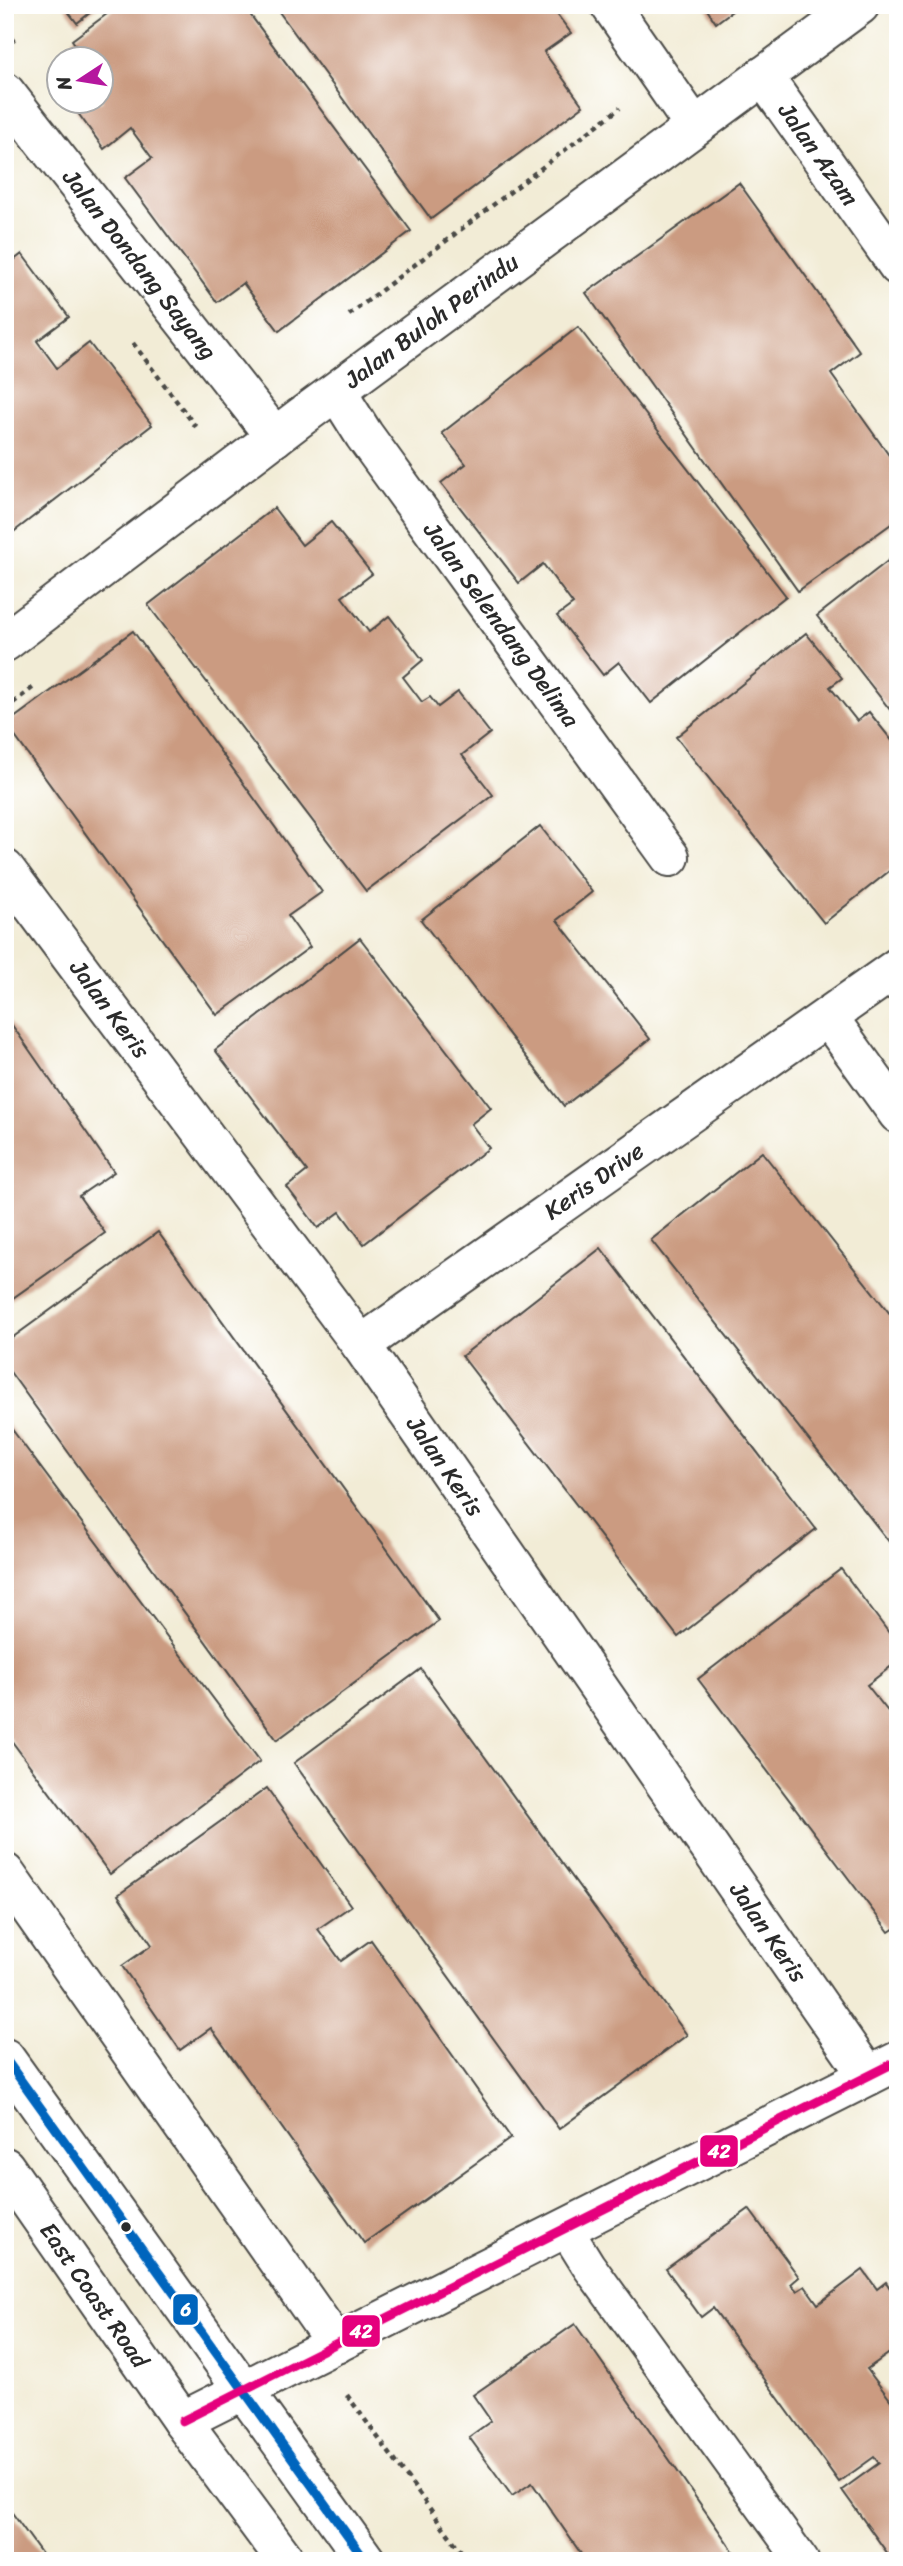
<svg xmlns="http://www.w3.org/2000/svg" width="903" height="2566" font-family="Sriracha,sans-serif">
<rect width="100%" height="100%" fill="#fff"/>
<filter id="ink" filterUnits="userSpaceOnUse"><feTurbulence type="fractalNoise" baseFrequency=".0143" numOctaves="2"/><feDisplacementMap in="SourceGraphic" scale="14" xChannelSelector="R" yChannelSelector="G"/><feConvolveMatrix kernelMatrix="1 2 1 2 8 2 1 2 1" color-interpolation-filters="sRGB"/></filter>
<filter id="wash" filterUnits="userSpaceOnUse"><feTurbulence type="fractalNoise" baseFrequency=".00686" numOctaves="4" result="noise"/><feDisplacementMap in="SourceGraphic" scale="28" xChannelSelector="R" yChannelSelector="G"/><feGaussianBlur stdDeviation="1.57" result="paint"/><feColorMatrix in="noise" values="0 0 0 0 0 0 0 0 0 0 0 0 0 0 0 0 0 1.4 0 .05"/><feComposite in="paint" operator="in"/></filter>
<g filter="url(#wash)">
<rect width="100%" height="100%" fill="#f2ecd6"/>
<g id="blocks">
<!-- building -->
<g fill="#cb9b81">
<path d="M63,5H100L77,23Z"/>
<path d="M119,5H243L411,231L279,331L243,283L217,302L125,178L152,158L130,128L104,149L75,109L84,102H102V60H86L72,40Z"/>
<path d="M274,5H550L571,33L544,52L583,106L431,219Z"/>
<path d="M704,5H740L716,23Z"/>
<path d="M739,183L860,352L831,374L898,468V519L798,591L586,293Z"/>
<path d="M22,254L69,317L37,341L57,368L89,343L152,425L7,537L5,267Z"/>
<path d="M578,327L786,596L651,703L619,662L603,675L557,616L573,604L543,564L519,583L441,483L466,464L442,433Z"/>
<path d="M274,508L302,545L331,522L372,574L342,597L369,632L389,616L423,660L403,677L422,702L430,697L438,707L458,692L490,733L462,755L493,795L366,891L148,605Z"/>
<path d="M898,553V720L817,616Z"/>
<path d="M133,631L322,892L288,916L310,947L217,1015L6,724Z"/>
<path d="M806,633L842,678L830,687L857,721L869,712L898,748V864L824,923L676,737Z"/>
<path d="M540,826L592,892L557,920L650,1039L564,1106L421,920Z"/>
<path d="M360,938L491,1108L471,1124L489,1148L364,1244L340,1212L318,1228L287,1187L307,1171L215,1050Z"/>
<path d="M5,1015L114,1172L79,1196L105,1233L10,1300L5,1293Z"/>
<path d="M762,1152L898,1324V1553L651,1240Z"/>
<path d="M158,1232L439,1621L277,1740L5,1365V1343Z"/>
<path d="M601,1248L816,1529L678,1637L462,1356Z"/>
<path d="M5,1420L260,1761L110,1874L5,1732Z"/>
<path d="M841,1569L898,1645V1661L867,1685L898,1724V1926L889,1932L698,1679Z"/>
<path d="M421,1669L687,2035L559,2129L294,1763Z"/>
<path d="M267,1788L351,1906L318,1929L341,1961L371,1940L511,2138L364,2243L211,2028L180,2050L122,1966L152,1945L118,1895Z"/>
<path d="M749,2209L799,2277L791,2284L797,2291L805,2286L818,2304L863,2270L877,2289L886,2282L895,2296L898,2295V2347L867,2369L898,2410V2561H893L842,2490L879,2463L874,2457L839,2482L713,2308L701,2317L666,2269Z"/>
<path d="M575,2324L740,2561H586L532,2483L512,2496L469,2437L491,2421L473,2395Z"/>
<path d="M5,2503L47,2561H5Z"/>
</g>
</g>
</g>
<g filter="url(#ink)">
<use href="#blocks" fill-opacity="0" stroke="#494845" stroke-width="2"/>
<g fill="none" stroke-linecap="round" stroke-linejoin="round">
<!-- service casing -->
<g stroke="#494845" stroke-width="37">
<path id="service" d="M565,2228L588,2265L802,2561"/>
</g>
<!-- minor casing -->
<g stroke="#494845" stroke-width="42">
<g id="minor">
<path d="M610,5L694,126"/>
<path id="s1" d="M763,76L898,266"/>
<path id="s2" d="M5,92L275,437"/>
<path id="s3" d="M337,392L364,435L670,857"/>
<path id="s4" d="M5,642L301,417L860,5"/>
<path id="s5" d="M5,869L361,1345L868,2076"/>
<path d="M828,1017L898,1114"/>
<path id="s6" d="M361,1345L898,967"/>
<path d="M5,1873L336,2344"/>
<path d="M182,2421L898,2061"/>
</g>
</g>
<!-- secondary casing -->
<g stroke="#494845" stroke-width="42">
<g id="secondary">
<path d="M5,2058L366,2561"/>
<path id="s7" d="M5,2167L182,2421L286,2561"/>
</g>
</g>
<!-- path -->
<g stroke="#494845" stroke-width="4.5" stroke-dasharray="5 5" stroke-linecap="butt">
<path d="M5,30L15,43"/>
<path d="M349,315L620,108"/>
<path d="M133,343L199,431"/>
<path d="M5,709L35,686"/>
<path d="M347,2395L468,2561"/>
</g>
<!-- service -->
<use href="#service" stroke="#fff" stroke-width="33"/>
<!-- minor -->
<use href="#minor" stroke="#fff" stroke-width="38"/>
<!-- secondary -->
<use href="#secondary" stroke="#fff" stroke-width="38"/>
<!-- bus-1 casing -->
<g stroke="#fff" stroke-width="14">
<path id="bus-1" d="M5,2058L366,2561"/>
</g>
<!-- bus-2 casing -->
<g stroke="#fff" stroke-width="14">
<path id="bus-2" d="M182,2421L898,2061"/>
</g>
<!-- bus-1 -->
<use href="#bus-1" stroke="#0065bd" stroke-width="9"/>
<!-- bus-2 -->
<use href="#bus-2" stroke="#e5007d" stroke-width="9"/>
</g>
</g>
<!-- markers -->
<circle fill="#2b2b2b" stroke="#fff" stroke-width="2.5" cx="126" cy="2227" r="6"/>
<g text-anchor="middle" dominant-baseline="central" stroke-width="5" stroke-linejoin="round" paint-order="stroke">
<!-- street labels -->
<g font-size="24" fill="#2b2b2b" stroke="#fff">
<text stroke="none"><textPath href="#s1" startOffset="96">Jalan Azam</textPath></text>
<text stroke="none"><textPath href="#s2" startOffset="219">Jalan Dondang Sayang</textPath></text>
<text stroke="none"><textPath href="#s4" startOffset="534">Jalan Buloh Perindu</textPath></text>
<text stroke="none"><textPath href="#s3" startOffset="285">Jalan Selendang Delima</textPath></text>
<text stroke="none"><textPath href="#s5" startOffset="175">Jalan Keris</textPath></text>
<text stroke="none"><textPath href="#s6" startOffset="285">Keris Drive</textPath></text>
<text stroke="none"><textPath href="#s5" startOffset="742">Jalan Keris</textPath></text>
<text stroke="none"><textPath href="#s5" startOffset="1309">Jalan Keris</textPath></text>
<text stroke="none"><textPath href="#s7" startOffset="156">East Coast Road</textPath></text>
</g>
</g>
<g stroke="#fff" stroke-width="2.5">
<rect x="699" y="2134" width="40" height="34" rx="7" fill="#e5007d"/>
<rect x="172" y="2293" width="27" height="33" rx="7" fill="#0065bd"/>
<rect x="341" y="2314" width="40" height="34" rx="7" fill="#e5007d"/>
</g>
<g font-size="19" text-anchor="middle" font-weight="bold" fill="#fff">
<text x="719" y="2158">42</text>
<text x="186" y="2316">6</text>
<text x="361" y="2338">42</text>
</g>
<!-- margin -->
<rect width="903" height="2566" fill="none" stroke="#fff" stroke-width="28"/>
<!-- north arrow -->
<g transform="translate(80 80) rotate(258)"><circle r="33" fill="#ffffff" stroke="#aaaaaa" stroke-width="2"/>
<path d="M0-5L12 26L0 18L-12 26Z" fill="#b5179e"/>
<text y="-10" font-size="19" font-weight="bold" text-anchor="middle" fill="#2b2b2b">N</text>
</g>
</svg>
